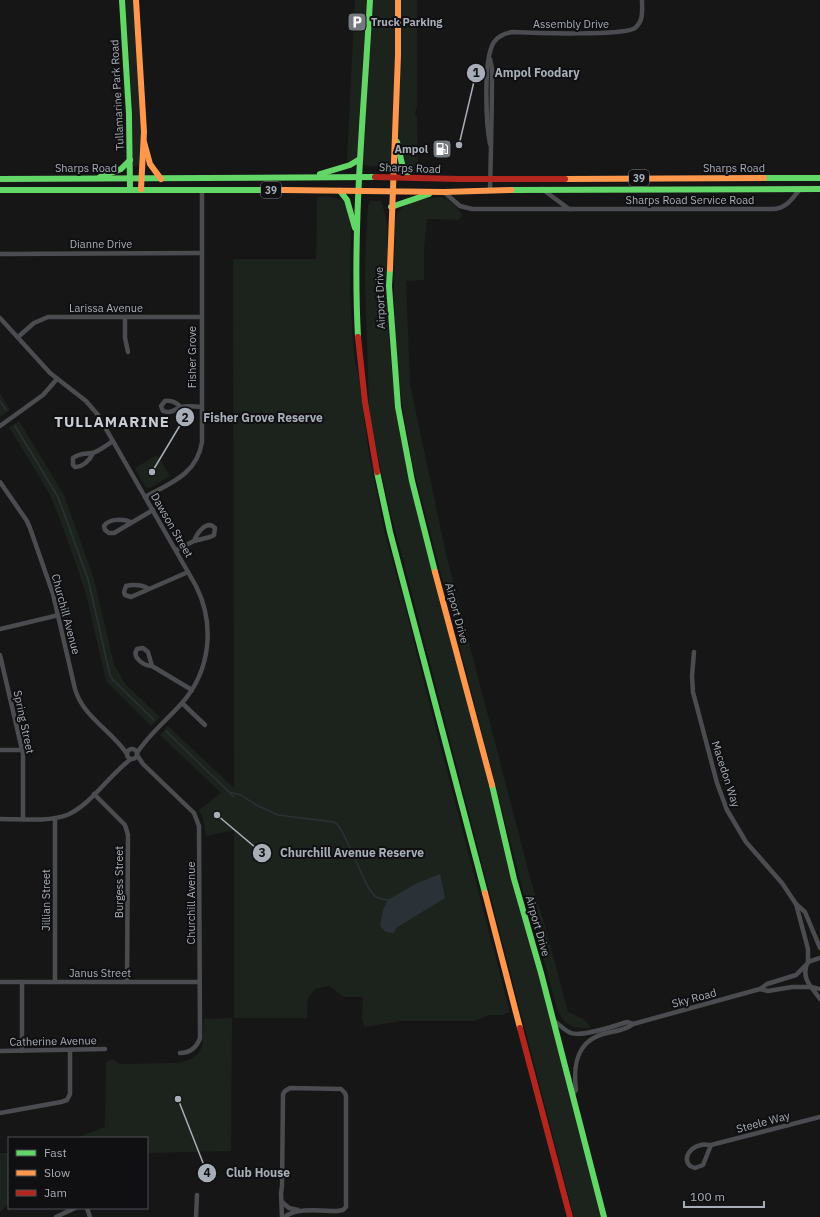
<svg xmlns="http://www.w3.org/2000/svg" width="820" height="1217" font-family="'IBM Plex Sans',sans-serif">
<rect width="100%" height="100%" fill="#161616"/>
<!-- green -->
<g fill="#1c231d">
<path d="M125,0H133L141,118V166H133V117Z"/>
<path d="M355,0H417V108H416L415,115L417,116L418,168L415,173L410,170L370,166L349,162L347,159Z"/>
<path d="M326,196L342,200L348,208L351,225L350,293L354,357L359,378L369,455L384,530L406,610L424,683L510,1012L503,1015H489L475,1021H401L364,1027L362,1017L363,997H344L329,986L315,989L308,998L307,1018H234V830L206,836L203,819L199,810L221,793L160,735L168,726L234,788L233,259H316L317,197Z"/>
<path d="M440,197C450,198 456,206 462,215L459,220L427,219L424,250V280L406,281L410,384L446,554L531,881L545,926L568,1012L585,1020L591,1028C572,1029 565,1026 557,1009L537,933L528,910L413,466C406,426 398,386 396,345C393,304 394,262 395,220C401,199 421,200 440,197Z"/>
<path d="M370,201H381L385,214L387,224V318L395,404L486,774L602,1217H574L387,498L377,452L369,409L365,274L367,218L368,206Z"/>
<path d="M0,393L10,410L0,417Z"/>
<path d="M19,421L64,495L94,579L114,664L125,684L160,717L151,726L106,681L87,598L78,570L58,514L48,491L9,427Z"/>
<path d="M157,455L170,476L150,488L145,487L135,468Z"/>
<path d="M232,1018L231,1151L147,1153V1138H76L105,1127L106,1062L113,1059L119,1064L178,1063L189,1060L198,1054L202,1047L204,1019Z"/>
<path d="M0,1153H9V1203L0,1212Z"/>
</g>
<!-- water -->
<path fill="#2a3237" d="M440,874L445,898L396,928L394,933L386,932L380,926L383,910L388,900L415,884Z"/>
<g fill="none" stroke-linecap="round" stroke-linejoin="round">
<!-- stream -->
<g stroke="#2a3237" stroke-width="1.5">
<path d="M0,401L6,410"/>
<path d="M15,426L58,497L88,579L110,675L113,680L154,720"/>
<path d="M166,731L229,792L241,795L256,805L278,815L334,822L337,824C349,838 365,890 376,897C379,899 384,899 388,900"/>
<path d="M230,793L234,797"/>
</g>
<!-- street -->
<g stroke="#4a4c4f" stroke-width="4.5">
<path d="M490,144C486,124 483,58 494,42C499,35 505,33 513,32C531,33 625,36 635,28C644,21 642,10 642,0"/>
<path d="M542,189L569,209"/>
<path d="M490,190C491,150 492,109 492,69L490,59"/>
<path d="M444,192L460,206L472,209H772C786,209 792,199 800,189"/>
<path d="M0,254L202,253"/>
<path d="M125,317V338L128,352"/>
<path d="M0,318L50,373L86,401L98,415L196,586C215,624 211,670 182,703C167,720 149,734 137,753"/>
<path d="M18,337L34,323L48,317H201"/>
<path d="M181,407C177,403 171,400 165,401L161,406L163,411C171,414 175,409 182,407C187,405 196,407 201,407"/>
<path d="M0,426L43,395L57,379"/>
<path d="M93,453C90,460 83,467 75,467L73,465V458C79,453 86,454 92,453C98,452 108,444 113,441"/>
<path d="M0,482L27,521L30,528L53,594L75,689C83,717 112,731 127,754"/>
<path d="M145,497C171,483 197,474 202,442V189"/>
<path d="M131,522C124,519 109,518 104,526L105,530L109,533H114L153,510"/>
<path d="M176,550L194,541L210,537L214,535L215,528C207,519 197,533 194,541"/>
<path d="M149,589C144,585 133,584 126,586L124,592L125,595L131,597L188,572"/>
<path d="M0,629L59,615"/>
<path d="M694,652L692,676L693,692L717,783L727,810L746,842L782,883L796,904L805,912L820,948"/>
<path d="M0,655L23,754V819"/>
<path d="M152,666L148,652L143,648L137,649C131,658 145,666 152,666L192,690"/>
<path d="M182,703L205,725"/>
<circle cx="132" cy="754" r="5"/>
<path d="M0,750H22"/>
<path d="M137,755L143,764L194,813L199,826L200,1038C197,1047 190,1053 180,1053"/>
<path d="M94,794L125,825L128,835L127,982"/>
<path d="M0,819C20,819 49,822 67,815C91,805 109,775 131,759"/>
<path d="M796,904L808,949V962"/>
<path d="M820,958L808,962C803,971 805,979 811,987L820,989"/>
<path d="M0,982H199"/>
<path d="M22,982V1051"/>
<path d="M55,982V818"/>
<path d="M811,987L820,999"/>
<path d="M760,989L768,991L792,987H811"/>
<path d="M553,1020C559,1024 565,1031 571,1033C582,1037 615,1026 627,1022L633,1024"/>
<path d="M0,1051L105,1049"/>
<path d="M573,1094L576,1090C573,1066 576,1042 603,1034C613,1031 625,1031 633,1024L760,989L767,984L796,975L807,964"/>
<path d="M0,1113L61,1102L67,1100L70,1094V1051"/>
<path d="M711,1145L703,1165L695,1168L690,1166C682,1157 691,1147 701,1145C704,1144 707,1145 711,1145L820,1117"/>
<path d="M282,1202L289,1208L298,1210"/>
<path d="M87,1208L90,1217"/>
<path d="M56,1217L75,1208"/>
<path d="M196,1217L197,1195"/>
<path d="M282,1217L281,1193L282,1186L283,1094L285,1091L290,1088L341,1089L345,1093L346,1096V1207L343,1210L337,1211C323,1211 296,1207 285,1217"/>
</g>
<!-- fast -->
<g stroke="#63d668" stroke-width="6">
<path d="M122,0L129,114L130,189"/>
<path d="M397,142L402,164L408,177"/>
<path d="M320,174L350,165L360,159"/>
<path d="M100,177L121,169L130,160"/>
<path d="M764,178H820"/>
<path d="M0,179L375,177"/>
<path d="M0,190H284"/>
<path d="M511,190L820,189"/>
<path d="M340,191L347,200L355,228"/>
<path d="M391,207L429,194"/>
<path d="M390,269L389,286L398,407L412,481L435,572"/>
<path d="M358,337C352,225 364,112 370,0"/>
<path d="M377,472L390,532L485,893"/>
<path d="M492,785L514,879L541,973L604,1217"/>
</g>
<!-- slow -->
<g stroke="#ff974d" stroke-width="6">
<path d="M136,0L144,132L141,189"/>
<path d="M144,142L150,164L161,179"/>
<path d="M565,179L764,178"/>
<path d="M284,190L444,192L511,190"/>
<path d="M390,269L398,55V0"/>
<path d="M435,572L492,785"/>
<path d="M485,893L520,1028"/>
</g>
<!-- jam -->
<g stroke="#b3261e" stroke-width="6">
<path d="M375,177L459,179H565"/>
<path d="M358,337L365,402L377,472"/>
<path d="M520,1028L570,1217"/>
</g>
</g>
<!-- icons -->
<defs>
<g id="parking-square" transform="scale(1)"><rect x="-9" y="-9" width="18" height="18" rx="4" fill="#74797f" stroke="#101012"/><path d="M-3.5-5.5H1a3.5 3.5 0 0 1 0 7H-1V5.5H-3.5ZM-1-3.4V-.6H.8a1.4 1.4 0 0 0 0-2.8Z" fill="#fff"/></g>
<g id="fuel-square" transform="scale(1)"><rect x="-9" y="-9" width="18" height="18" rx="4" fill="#74797f" stroke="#101012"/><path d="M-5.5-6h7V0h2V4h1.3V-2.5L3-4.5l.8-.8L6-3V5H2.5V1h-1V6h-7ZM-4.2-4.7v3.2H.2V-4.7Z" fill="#fff"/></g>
</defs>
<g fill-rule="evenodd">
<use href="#parking-square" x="357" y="22"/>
<use href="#fuel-square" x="442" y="149"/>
</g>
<g text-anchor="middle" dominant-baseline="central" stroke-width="4" stroke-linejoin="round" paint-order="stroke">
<!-- shield labels -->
<g fill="#101012" stroke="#7a7f86" stroke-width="1">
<rect x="629" y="170" width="20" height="16" rx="3"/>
<rect x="261" y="182" width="20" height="16" rx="3"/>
</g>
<g font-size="10" font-weight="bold" fill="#a7aeb7">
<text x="639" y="178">39</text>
<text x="271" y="190">39</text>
</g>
<!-- poi labels -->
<g font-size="11" font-weight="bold" fill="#a7aeb7" stroke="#101012" text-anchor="start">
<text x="371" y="22">Truck Parking</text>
<text x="428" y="149" text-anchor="end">Ampol</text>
</g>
<!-- street labels -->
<g font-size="11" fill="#a7aeb7" stroke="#101012">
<text x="571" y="24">Assembly Drive</text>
<text transform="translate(117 95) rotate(-93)">Tullamarine Park Road</text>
<text x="86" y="168">Sharps Road</text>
<text transform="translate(410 168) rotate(2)">Sharps Road</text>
<text x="734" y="168">Sharps Road</text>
<text x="690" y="200">Sharps Road Service Road</text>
<text x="101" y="244">Dianne Drive</text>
<text transform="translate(380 298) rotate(-92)">Airport Drive</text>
<text x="106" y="308">Larissa Avenue</text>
<text transform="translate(192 357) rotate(-90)">Fisher Grove</text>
<text transform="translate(172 525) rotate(60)">Dawson Street</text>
<text transform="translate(457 613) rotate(75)">Airport Drive</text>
<text transform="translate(66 614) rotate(75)">Churchill Avenue</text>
<text transform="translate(24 722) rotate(78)">Spring Street</text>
<text transform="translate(726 774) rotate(72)">Macedon Way</text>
<text transform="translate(119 882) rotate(-90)">Burgess Street</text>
<text transform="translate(46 900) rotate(-90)">Jillian Street</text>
<text transform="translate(191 903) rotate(-90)">Churchill Avenue</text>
<text transform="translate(538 926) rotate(74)">Airport Drive</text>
<text x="100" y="973">Janus Street</text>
<text transform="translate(694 998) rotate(-15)">Sky Road</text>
<text transform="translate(53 1041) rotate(-1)">Catherine Avenue</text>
<text transform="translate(763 1122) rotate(-15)">Steele Way</text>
</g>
<!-- district labels -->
<g font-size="15" font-weight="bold" letter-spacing="1" fill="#c8ccd3" stroke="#101012">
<text x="112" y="421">TULLAMARINE</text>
</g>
</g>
<!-- callouts -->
<path fill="none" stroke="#a7aeb7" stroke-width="1.5" d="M459 145L476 73M152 472L185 417M217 815L262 853M178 1099L207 1173"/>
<g fill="#a7aeb7" stroke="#101012" stroke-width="1.5">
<circle cx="459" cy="145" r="4"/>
<circle cx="152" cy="472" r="4"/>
<circle cx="217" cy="815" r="4"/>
<circle cx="178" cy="1099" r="4"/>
<circle cx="476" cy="73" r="10"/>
<circle cx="185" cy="417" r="10"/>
<circle cx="262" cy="853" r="10"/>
<circle cx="207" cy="1173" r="10"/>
</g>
<g font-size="12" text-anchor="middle" font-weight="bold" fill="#111">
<text x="476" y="77">1</text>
<text x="185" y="422">2</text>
<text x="262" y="857">3</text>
<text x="207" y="1177">4</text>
</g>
<g font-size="12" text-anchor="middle" font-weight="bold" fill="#a7aeb7" stroke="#101012" stroke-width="4" stroke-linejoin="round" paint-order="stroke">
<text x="537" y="77">Ampol Foodary</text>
<text x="263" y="422">Fisher Grove Reserve</text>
<text x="352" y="857">Churchill Avenue Reserve</text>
<text x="258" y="1177">Club House</text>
</g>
<!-- legend -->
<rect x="8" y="1137" width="140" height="72" fill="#101012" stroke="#4c4f54"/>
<rect x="16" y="1150" width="20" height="6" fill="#63d668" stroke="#4c4f54"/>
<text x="44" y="1157" font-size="12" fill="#a7aeb7">Fast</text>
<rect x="16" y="1170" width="20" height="6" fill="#ff974d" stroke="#4c4f54"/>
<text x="44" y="1177" font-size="12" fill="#a7aeb7">Slow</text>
<rect x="16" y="1190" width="20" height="6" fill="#b3261e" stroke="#4c4f54"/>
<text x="44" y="1197" font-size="12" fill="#a7aeb7">Jam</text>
<!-- scale -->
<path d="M684 1201v6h80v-6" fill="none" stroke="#a7aeb7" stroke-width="2"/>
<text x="690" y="1201" font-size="12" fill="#a7aeb7" stroke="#101012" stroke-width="3" paint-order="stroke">100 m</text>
</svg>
